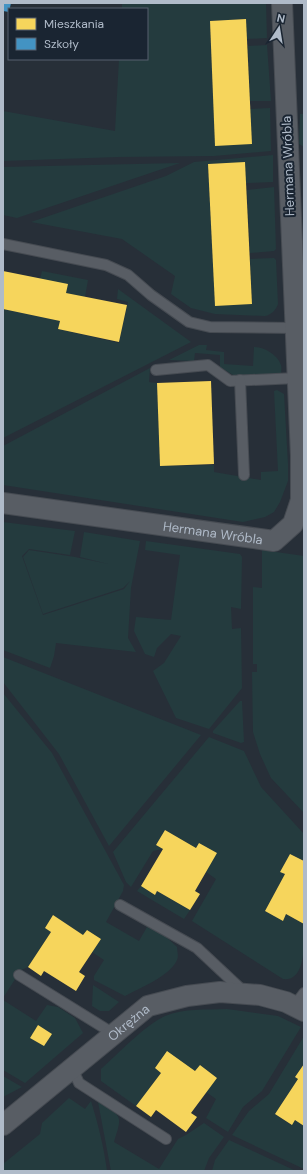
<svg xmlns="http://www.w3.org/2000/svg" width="307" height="1174" font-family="'DM Sans',sans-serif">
<rect width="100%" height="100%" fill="#272f38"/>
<!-- green -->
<g fill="#243b3e">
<path d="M122,3H266L267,38L247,39L246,19L210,21L215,145L252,144L250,109L270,108L271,151L214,156L118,157L3,161V111L115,131L119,59H147V9H122Z"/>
<path d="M267,45L271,101H250L248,46Z"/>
<path d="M300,114H304V147L299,144Z"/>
<path d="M273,155V182L246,183L245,163L208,164L215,305L252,304L250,259L274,258L276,260L278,304C276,310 271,315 265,316L215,314L191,308L171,294L175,276L122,239L31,222L166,176L194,162Z"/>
<path d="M180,163L17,218L3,215V167Z"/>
<path d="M274,187L276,249L274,251L250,253L247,190Z"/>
<path d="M42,271L88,280L85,297L66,293L40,279Z"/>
<path d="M118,289L191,342L3,438V309L60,321L58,329L119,343L128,302L117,299Z"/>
<path d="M199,345H207L206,350L224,352V364L253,366L254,347C264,347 277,354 281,365C282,368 281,372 281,375L238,378L220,367V355L195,353L194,361L169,360Z"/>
<path d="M150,368L149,382L157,383L160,466L214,465V472L261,480V472L278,471L274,391L277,390L284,394L288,464V481L280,502L274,512L265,517L243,522L3,485V446Z"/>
<path d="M3,522L75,531L70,555L29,549L22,556L43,615L124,589L130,581L123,588L43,614L23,557L29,550L75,557L108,564L80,557L84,532L140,541L131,588L128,638L136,652L56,643L54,656L50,668L3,650Z"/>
<path d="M146,541L240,554L242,557L241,609L231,607L232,629L241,628L242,688L209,729L176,718L153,671L164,663L181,636L171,634L157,648L154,657L145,654L134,631L136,617L171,620L180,555L145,550Z"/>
<path d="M262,550L304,556V813L271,778L260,754L253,732L252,672H257V664H253V587L262,588Z"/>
<path d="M3,657L201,735L109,846L59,754L3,682Z"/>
<path d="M3,693L52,753L124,885L123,891L106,922L139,941L147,927L164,935L177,947C177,951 179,956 177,960C170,976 140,988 125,996L94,980V976L104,960L92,952L101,939L87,930L83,935L53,915L45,928L51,932L28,967L21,970L3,998Z"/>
<path d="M240,701H242L244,742L241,743L213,733V731Z"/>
<path d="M209,737L244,751L261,787L304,834V861L290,854L280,872L285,874L265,911L283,921L286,914L304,924C304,940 307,982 283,979L192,921L216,879L206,872L216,853L199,843L196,848L165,830L156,845L163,849L153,851L131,887L126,882L113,852Z"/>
<path d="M141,886L155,895L157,891L190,910L184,919L137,891Z"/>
<path d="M93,985L119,1002L109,1011H100L92,1006Z"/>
<path d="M3,1000L36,1021L47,1005L58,1007L75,1018L83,1033L25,1083L3,1070Z"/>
<path d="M227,1009L278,1016L301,1027L262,1091L243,1107L228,1132L206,1118L216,1099L206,1092L217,1078L200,1065L195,1071L167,1051L155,1068L161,1073L136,1106L101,1081V1069C118,1054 145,1025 165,1016C184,1008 206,1010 227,1009Z"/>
<path d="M304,1036V1064L295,1077L298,1079L275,1114L291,1125L295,1120L304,1126V1169L232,1135L249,1111L269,1094Z"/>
<path d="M3,1076L22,1087L3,1097Z"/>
<path d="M69,1098L85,1109L91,1101C98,1124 104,1147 107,1171H3V1164L40,1134L42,1123Z"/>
<path d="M98,1102C122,1117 123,1114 114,1142L159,1169L178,1139L186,1135L204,1123L224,1137L209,1158L204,1171H111Z"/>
<path d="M229,1140L296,1171H212L215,1160Z"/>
</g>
<!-- homes -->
<g fill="#f6d55c">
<path d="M246,19L252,144L215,146L210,21Z"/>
<path d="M245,162L252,304L215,306L208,164Z"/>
<path d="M3,271L68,284L66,293L127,305L119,342L58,329L60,321L3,309Z"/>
<path d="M211,381L214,464L160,466L157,383Z"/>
<path d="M165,830L196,848L199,843L217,853L195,891L200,894L190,910L157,891L155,895L141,886L163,849L156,845Z"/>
<path d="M290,854L304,861V924L286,914L283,921L265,911L285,874L280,872Z"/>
<path d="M53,915L83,935L87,930L101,939L79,972L85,976L76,991L44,971L41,976L28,967L51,932L45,928Z"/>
<path d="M38,1025L52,1034L44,1046L30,1038Z"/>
<path d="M167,1051L195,1071L200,1065L217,1078L191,1113L197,1117L186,1132L156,1110L151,1117L136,1106L161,1073L155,1068Z"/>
<path d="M304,1064V1126L295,1120L292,1125L275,1114L298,1079L295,1077Z"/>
</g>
<!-- schools -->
<path fill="#4393c3" d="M3,3H11L9,12L3,11Z"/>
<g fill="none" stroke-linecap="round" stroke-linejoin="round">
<!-- lane casing -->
<g stroke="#464b52" stroke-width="12">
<g id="lane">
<path d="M3,244L106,265L128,275L151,295L189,322L210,327L295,328"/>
<path d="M156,370L208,365L230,381L297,378"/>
<path d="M240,380L244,475"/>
<path d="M120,905L197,948L244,992"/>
<path d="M19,975L114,1034"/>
<path d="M295,1005L304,993"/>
<path d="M72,1068L79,1083L166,1139"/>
</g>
</g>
<!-- street casing -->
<g stroke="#464b52" stroke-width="22">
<g id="street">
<path id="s1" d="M3,503L274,541L293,524L301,500V456L282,3"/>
<path id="s2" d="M3,1125L148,1006L187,996L220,992L260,995L286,1002L304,1011"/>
</g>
</g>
<!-- lane -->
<use href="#lane" stroke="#585d64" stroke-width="10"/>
<!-- street -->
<use href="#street" stroke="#585d64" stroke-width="20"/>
</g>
<g text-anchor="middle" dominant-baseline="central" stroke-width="4" stroke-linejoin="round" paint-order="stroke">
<!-- street labels -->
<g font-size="13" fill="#b0bbc9" stroke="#1a2532">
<text transform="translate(288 166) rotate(-92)">Hermana Wróbla</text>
<text stroke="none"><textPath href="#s1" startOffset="212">Hermana Wróbla</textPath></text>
<text stroke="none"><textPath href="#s2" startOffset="162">Okrężna</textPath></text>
</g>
</g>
<!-- border -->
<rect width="307" height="1174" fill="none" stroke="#b0bbc9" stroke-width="8"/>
<!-- legend -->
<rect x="8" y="8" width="140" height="52" fill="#1a2532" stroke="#56616e"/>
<rect x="16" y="18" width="20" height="12" fill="#f6d55c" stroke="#56616e"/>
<text x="44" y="28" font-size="12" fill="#b0bbc9">Mieszkania</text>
<rect x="16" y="38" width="20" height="12" fill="#4393c3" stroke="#56616e"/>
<text x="44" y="48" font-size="12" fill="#b0bbc9">Szkoły</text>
<!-- north arrow -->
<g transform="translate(279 28) rotate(12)" stroke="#1a2532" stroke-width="3" paint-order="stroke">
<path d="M0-3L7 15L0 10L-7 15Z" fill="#b0bbc9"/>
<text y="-6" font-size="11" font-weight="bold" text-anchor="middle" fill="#b0bbc9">N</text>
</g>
</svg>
